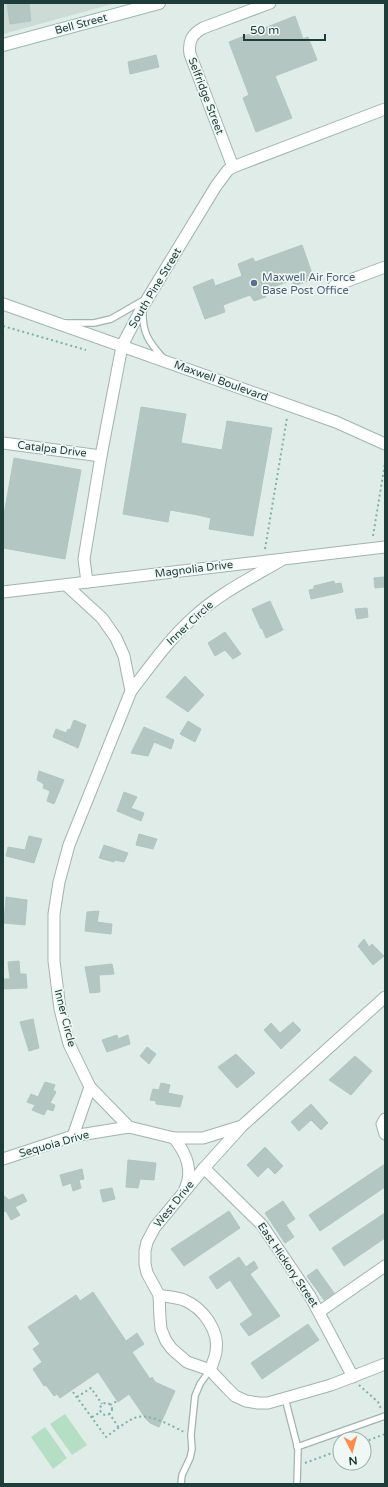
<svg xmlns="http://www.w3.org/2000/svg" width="388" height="1487" font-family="'Varela Round',sans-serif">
<rect width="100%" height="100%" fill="#dfece7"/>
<!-- built -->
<path fill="#cddbd6" d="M3,3H116L3,34Z"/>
<!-- green -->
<g fill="#b5dfc5">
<path d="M65,1414L87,1445L72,1455L50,1424Z"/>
<path d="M45,1427L67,1458L53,1469L31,1437Z"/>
</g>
<!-- building -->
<g fill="#b4c6c1" stroke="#b0c6bf">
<path d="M7,3H29L31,21L10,24Z"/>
<path d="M295,16L303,39L308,37L317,60L275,76L292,118L256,132L243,98L249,95L229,42Z"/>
<path d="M156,55L159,67L130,74L128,62Z"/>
<path d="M302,245L314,279L294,286L292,280L265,290L266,292L264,293L266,297L254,301L250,295L223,305L225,312L205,319L193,287L213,279L215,286L242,276L238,264L253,258L255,262Z"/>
<path d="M141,407L186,414L181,443L222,450L227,421L272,428L253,536L209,529L211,518L198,515L170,510L168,522L123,514Z"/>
<path d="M14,458L81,470L65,559L3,548V520Z"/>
<path d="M385,577V587L375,588L374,578Z"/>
<path d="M334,581L335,584L341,583L343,592L311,599L309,590L314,589V586Z"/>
<path d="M270,601L283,630L266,638L262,628L261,629L252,609Z"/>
<path d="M367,608L368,617L357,619L355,609Z"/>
<path d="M225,632L241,654L233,659L225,650L215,656L208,643Z"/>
<path d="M185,676L204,695L188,712L166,697Z"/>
<path d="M74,720L86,725L78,748L53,737L56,729L66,733L68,729L70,730Z"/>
<path d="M188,721L201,729L195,742L180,734Z"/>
<path d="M144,727L174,740L171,749L154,742L148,756L131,753Z"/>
<path d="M39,771L64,780L54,804L47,801L50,791L43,788L44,784L37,780Z"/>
<path d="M124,792L137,797L131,808L144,813L141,821L117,811Z"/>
<path d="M139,834L157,839L153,849L136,845Z"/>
<path d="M29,836L42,839L34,863L6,856L8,847L25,850Z"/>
<path d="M104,845L128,853L124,862L115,860L114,862L99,858Z"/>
<path d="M6,897L27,900L25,925L4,923Z"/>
<path d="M99,911L97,922L112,924L111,934L85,931L87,912Z"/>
<path d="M364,939L369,947L372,944L384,956L373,965L358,946Z"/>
<path d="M19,961L20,974H26L27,988L3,989V979H10L8,962Z"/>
<path d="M112,964L114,974L99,975L100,992L90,993L85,967Z"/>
<path d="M33,1019L39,1048L29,1051L20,1022Z"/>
<path d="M293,1022L301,1030L281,1049L264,1030L271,1023L280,1033Z"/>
<path d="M117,1035L118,1039L128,1035L130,1044L107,1052L102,1040Z"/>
<path d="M147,1047L156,1054L149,1064L140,1056Z"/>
<path d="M236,1054L255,1073L237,1088L218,1067Z"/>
<path d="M355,1056L372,1071L351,1095L329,1080Z"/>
<path d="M45,1082L55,1085L53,1090L56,1092L50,1103L55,1105L53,1111L47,1109L44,1115L32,1110L35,1105L27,1102L31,1094L38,1097Z"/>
<path d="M161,1083L170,1085L168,1093L183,1096L180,1107L156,1104V1101L150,1100L153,1089L159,1090Z"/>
<path d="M311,1104L328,1123L321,1130L311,1120L299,1131L291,1122Z"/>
<path d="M265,1147L283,1166L275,1174L268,1167L258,1177L247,1165Z"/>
<path d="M128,1160L156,1163L154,1180L140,1179L138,1188L126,1187Z"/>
<path d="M385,1164V1187L320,1231L309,1215Z"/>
<path d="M82,1169L84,1179L79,1180L81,1188L73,1191L71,1183L63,1186L60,1175Z"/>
<path d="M112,1188L115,1199L103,1202L100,1190Z"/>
<path d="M23,1194L27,1201L15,1207L20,1215L11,1220L6,1211L3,1212V1195L9,1200Z"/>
<path d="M283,1201L295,1219L286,1225L294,1237L285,1243L265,1213Z"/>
<path d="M229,1211L240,1228L184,1266L171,1249Z"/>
<path d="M385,1213V1238L344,1266L332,1248Z"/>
<path d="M239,1257L246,1267L254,1261L258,1268L250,1274L280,1316L249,1336L240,1324L253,1315L230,1280L217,1289L209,1277Z"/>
<path d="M317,1269L334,1293L324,1300L307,1276Z"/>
<path d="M93,1292L126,1341L137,1333L142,1341L144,1344L132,1352L150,1379L152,1377L155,1382L175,1391L159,1427L150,1423L146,1419L129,1394L118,1402L98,1372L60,1398L57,1394L54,1396L46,1385L44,1386L33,1369L42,1362L33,1349L40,1344L28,1327L76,1295L80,1301Z"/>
<path d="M308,1324L319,1340L262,1379L251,1363Z"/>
</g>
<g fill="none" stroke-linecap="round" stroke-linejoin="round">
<!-- lane casing -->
<g stroke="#a1b4af" stroke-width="8">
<g id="lane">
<path d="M143,311C142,333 149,342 163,358"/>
<path d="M64,323H94L111,319L144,300"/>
<path d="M285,1398L298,1449L297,1484"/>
<path d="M297,1447L385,1416"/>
<path d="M181,1484L182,1475L190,1458L192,1449L191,1435L195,1396L200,1384L210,1370"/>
</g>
</g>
<!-- street casing -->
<g stroke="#a1b4af" stroke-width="13">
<g id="street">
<path d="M233,167L190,54C188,41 192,34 203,28L270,3"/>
<path d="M334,286L385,267"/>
<path d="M3,304L336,422L385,444"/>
<path d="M3,443L101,456"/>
<path d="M87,582L84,559L101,456L122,346L128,334L143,306L216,186L228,170L233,167L385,109"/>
<path d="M66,585L102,618L116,638L124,656L131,691L69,845L59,882L54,914V961L60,1009L69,1044L90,1087L129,1127L174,1138H203L242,1126L385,997"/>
<path d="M3,592L385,547"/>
<path d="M131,691C151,665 170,638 195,616C220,593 251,578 280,561"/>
<path d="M385,1119L382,1124L385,1134"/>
<path d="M242,1126L204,1168L155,1227L147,1242L145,1251V1264L147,1273L159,1295L160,1318L161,1329L166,1341L172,1349L187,1362L210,1370L227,1388L235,1396L246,1401L258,1403H268L331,1385L385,1364"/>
<path d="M73,1136L90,1087"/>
<path d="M174,1138C186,1153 194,1170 185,1189"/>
<path d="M3,1159L73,1136L129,1127"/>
<path d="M204,1168L262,1225L310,1296L353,1377"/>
<path d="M159,1295C167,1297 176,1297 184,1300C203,1308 220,1331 216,1352C215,1358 212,1365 210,1370"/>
<path d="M319,1312L385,1266"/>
</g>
</g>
<!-- secondary casing -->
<g stroke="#9cb8b1" stroke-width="14">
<path id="secondary" d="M3,45L159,3"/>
</g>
<!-- path -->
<g stroke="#7cb2a7" stroke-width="2" stroke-dasharray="2 3" stroke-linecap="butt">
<path d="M3,326L86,350"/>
<path d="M373,536L385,463"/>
<path d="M265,549L287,418"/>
<path d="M359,1385L378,1402L381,1409"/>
<path d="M73,1392L106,1437C113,1432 130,1418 138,1417C151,1414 172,1426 184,1432"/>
<path d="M77,1397L91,1388L102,1404"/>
<circle cx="106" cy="1409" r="6"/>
<path d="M110,1405L117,1401"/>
<path d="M109,1413L119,1428"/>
<path d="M92,1417L101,1412"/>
<path d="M364,1442L385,1434"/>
<path d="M305,1463L340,1450"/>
</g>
<!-- lane -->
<use href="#lane" stroke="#fff" stroke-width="5.5"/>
<!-- street -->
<use href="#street" stroke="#fff" stroke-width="11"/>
<!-- secondary -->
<use href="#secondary" stroke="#fff" stroke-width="12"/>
</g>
<!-- markers -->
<circle fill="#5c6f8a" stroke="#eff8f4" stroke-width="1.5" cx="254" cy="283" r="4"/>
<g text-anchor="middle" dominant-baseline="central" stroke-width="3.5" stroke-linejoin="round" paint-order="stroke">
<!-- street labels -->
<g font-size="11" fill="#1e3d38" stroke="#eff8f4">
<text transform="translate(81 24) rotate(-15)">Bell Street</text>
<text transform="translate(206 96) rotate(69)">Selfridge Street</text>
<text transform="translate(155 288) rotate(-59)">South Pine Street</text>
<text transform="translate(221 381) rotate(20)">Maxwell Boulevard</text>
<text transform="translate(52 449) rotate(7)">Catalpa Drive</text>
<text transform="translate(194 569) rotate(-7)">Magnolia Drive</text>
<text transform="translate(190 623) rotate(-43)">Inner Circle</text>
<text transform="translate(65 1018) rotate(76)">Inner Circle</text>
<text transform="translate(54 1144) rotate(-16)">Sequoia Drive</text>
<text transform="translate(174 1204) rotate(-51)">West Drive</text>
<text transform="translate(288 1265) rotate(56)">East Hickory Street</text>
</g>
<!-- service labels -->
<g font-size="11" fill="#4e5e75" stroke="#eff8f4" text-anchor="start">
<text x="262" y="277">Maxwell Air Force<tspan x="262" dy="13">Base Post Office</tspan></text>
</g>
</g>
<!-- border -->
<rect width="388" height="1487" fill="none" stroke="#1e3d38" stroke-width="8"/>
<!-- north arrow -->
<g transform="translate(352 1451) rotate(174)"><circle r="19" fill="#eff8f4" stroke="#9bada9"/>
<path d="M0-3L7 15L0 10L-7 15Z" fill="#ff8a4a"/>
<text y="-6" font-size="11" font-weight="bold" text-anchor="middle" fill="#1e3d38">N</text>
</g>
<!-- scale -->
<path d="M244 34v6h81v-6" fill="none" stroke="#1e3d38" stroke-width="2"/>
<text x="250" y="34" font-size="12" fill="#1e3d38" stroke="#eff8f4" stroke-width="3" paint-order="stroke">50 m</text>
</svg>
